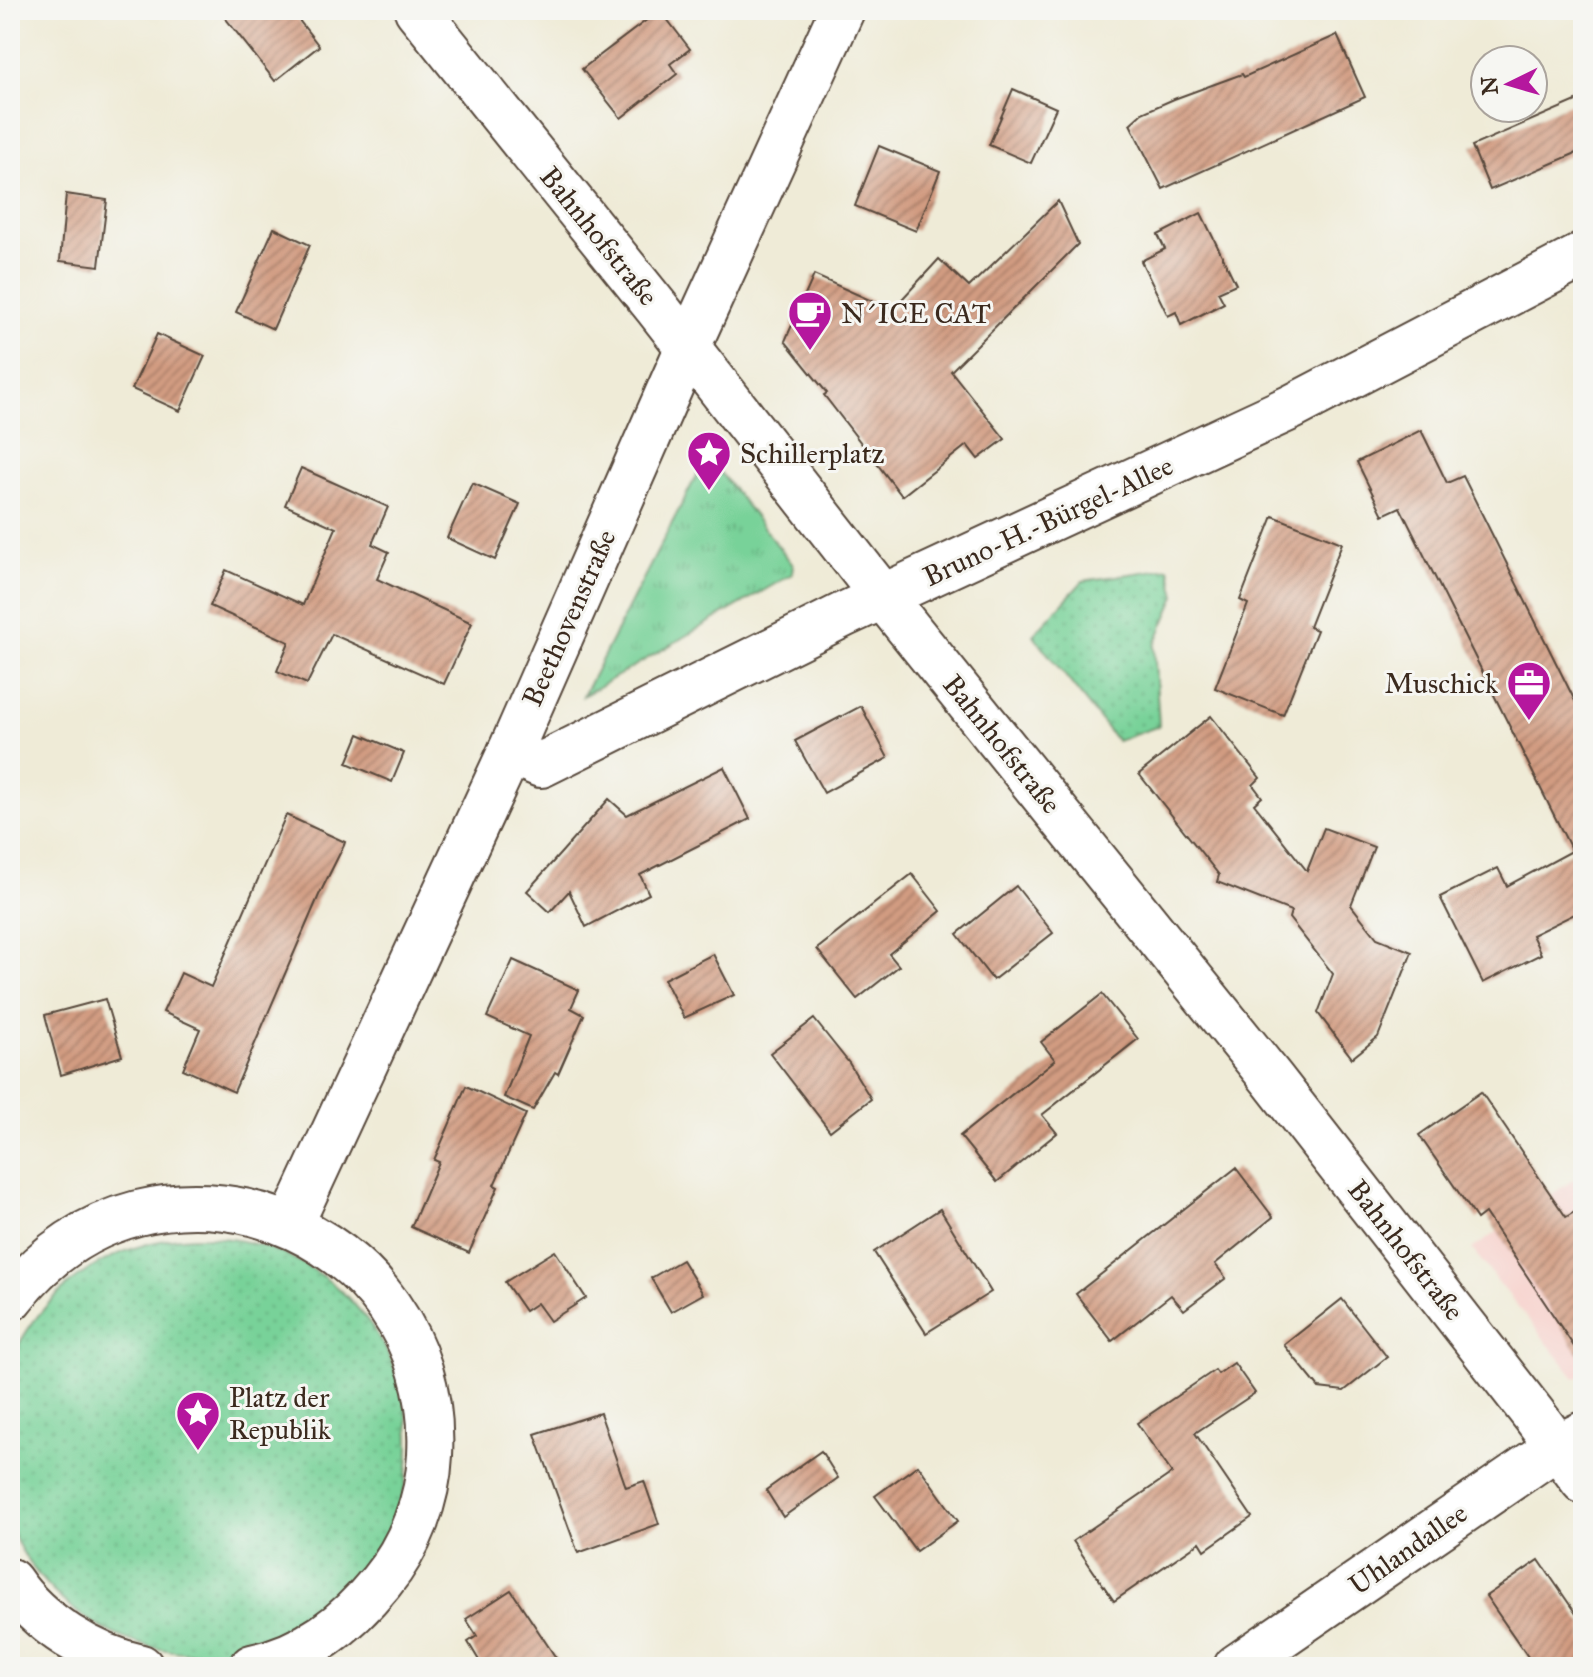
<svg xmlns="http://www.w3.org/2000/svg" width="1593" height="1677" font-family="'IM FELL Great Primer',serif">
<defs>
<pattern id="grass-tufts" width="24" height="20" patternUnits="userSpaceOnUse" patternTransform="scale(2)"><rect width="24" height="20" fill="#78d299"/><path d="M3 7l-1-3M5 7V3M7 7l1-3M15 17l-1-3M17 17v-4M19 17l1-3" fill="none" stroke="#69b483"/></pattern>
<pattern id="park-dots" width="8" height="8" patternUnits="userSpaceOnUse" patternTransform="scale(2)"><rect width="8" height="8" fill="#78d299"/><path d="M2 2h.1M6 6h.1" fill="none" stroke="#69b483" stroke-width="1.8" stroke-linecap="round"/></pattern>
<pattern id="building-hatch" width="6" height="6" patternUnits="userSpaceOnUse" patternTransform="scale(2)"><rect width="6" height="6" fill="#d19b81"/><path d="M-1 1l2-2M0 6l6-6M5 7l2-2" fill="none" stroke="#ab7f69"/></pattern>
</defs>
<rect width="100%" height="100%" fill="#f6f6f2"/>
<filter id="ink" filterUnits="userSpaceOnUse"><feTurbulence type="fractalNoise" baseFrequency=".0125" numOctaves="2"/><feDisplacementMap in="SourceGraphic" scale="16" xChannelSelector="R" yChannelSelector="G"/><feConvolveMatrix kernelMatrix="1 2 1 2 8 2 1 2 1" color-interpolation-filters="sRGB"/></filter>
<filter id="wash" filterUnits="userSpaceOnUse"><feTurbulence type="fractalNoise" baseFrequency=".006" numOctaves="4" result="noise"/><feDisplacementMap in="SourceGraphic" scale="32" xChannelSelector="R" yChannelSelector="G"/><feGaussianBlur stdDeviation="1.8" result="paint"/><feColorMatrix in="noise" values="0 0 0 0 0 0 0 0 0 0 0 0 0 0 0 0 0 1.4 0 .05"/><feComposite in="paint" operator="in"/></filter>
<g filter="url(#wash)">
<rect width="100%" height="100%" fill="#efebd7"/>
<!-- built -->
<path fill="#f7d0cb" d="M1583,1173V1375L1575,1378L1472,1249Z"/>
<!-- grass -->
<path fill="url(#grass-tufts)" stroke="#5a7e5c" stroke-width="2" d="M704,461L715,466L793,565L792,574L583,696Z"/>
<!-- park -->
<g fill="url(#park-dots)" stroke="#5a7e5c" stroke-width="2">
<path d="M1169,568L1176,596L1154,646L1159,726L1117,741L1033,635L1083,581Z"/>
<circle cx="201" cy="1445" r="208"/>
</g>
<g id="blocks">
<!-- building -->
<g fill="url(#building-hatch)">
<path d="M219,10H291L319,46L275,81Z"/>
<path d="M660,10L690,49L670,64L677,74L621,118L582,69Z"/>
<path d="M1337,35L1365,97L1163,189L1130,124L1142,113L1174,99L1242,74L1244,77Z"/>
<path d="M1013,89L1056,108L1031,163L989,145Z"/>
<path d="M1583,98V150L1490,190L1472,146Z"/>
<path d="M879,146L940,171L916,231L855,206Z"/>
<path d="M66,194L107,200L99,266L60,261Z"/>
<path d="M1058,201L1078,244L951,371L1005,439L978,459L967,445L902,496L824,395L827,393L785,341L814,275L892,310L939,259L969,287Z"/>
<path d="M1201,213L1236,284L1218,292L1224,303L1181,325L1176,312L1168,316L1141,261L1165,249L1158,235Z"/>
<path d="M274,228L310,245L273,329L236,312Z"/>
<path d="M157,334L205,356L180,411L132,389Z"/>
<path d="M1421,430L1447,483L1463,476L1583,717V910L1532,935L1541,954L1483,983L1440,897L1498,868L1507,886L1572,851L1400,507L1383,515L1357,462Z"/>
<path d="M301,468L388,507L372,544L389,552L377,579L472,623L444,684L332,634L307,684L277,671L289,642L210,606L226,570L303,605L336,528L285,505Z"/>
<path d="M472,483L520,504L495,560L447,538Z"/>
<path d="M1273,516L1342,543L1309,627L1317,630L1283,715L1215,688L1248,604L1240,600Z"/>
<path d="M861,706L888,758L824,793L795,741Z"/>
<path d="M1211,716L1260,778L1253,785L1262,797L1254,804L1307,871L1324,828L1374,847L1351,905L1377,938L1412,952L1378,1037L1352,1058L1318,1013L1333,974L1289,918L1291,911L1217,882L1219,875L1139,774Z"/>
<path d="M359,734L404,753L392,782L347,763Z"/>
<path d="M724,767L750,819L640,875L649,894L586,927L569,891L550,912L527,891L609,799L627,815Z"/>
<path d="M286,815L345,842L344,845L319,895L234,1092L183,1069L200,1029L163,1012L181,973L211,987Z"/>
<path d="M912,874L941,911L889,954L899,966L857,999L817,949Z"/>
<path d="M1016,886L1053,933L993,980L957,934Z"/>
<path d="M713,954L734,995L684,1018L664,979Z"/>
<path d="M513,960L579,990L571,1008L584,1015L558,1074L555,1072L533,1110L504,1097L529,1036L487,1017Z"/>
<path d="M1102,994L1138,1039L1042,1115L1057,1133L997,1182L960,1136L1055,1060L1041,1042Z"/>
<path d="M105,999L122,1056L61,1075L45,1015Z"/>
<path d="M814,1019L849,1063L871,1099L830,1131L770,1053Z"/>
<path d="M466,1086L526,1114L494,1185L498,1187L469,1253L411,1227L439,1162L434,1160Z"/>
<path d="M1481,1092L1566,1217L1583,1207V1360L1485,1213L1477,1219L1419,1135Z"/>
<path d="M1236,1168L1273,1217L1215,1264L1226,1278L1184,1310L1171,1295L1112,1341L1076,1294Z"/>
<path d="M940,1209L991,1292L926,1333L874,1252Z"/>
<path d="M555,1251L586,1298L550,1321L537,1303L525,1311L505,1282Z"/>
<path d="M682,1260L703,1294L671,1312L651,1278Z"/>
<path d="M1342,1299L1387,1357L1344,1391L1319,1388L1284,1345Z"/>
<path d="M1234,1363L1255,1393L1195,1433L1252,1517L1205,1550L1200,1542L1114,1601L1073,1541L1172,1473L1137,1423L1215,1370L1218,1374Z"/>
<path d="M600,1413L626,1487L644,1481L659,1524L578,1553L535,1434Z"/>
<path d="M821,1451L838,1478L783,1517L766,1490Z"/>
<path d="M918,1465L958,1521L916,1551L875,1496Z"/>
<path d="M1539,1560L1583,1624V1667H1535L1486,1596Z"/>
<path d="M511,1590L562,1667H483L468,1642L477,1636L466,1619Z"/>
</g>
</g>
</g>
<g filter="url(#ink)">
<use href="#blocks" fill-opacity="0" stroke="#56473a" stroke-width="2"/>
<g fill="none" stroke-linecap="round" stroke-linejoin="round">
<!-- minor casing -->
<g stroke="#56473a" stroke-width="48">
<g id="minor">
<path d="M417,10L657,308L884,598L1272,1079L1534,1415L1583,1481"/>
<path d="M510,752L541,765L843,615L1292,407L1583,255"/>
<path d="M291,1224L510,752L688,347L842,10"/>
<path d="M10,1299C152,1115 442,1223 430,1455C428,1500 410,1547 381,1582C346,1625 307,1655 252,1667"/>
<path d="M10,1581C39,1624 92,1656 141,1667"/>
<path d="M1236,1667L1558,1446L1583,1434"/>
</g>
</g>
<!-- minor -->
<use href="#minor" stroke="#fff" stroke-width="44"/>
</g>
</g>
<!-- icons -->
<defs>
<g id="cafe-pin" transform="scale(2.3)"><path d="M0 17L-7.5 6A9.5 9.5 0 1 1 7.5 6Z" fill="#b5179e" stroke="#f6f6f2"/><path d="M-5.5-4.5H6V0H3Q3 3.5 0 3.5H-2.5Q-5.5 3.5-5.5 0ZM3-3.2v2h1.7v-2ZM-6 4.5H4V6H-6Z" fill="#fff"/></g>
<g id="sight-pin" transform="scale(2.3)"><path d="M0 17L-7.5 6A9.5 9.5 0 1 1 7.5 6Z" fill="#b5179e" stroke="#f6f6f2"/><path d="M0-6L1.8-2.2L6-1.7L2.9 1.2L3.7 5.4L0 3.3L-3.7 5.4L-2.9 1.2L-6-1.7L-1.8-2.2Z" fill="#fff"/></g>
<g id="office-pin" transform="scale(2.3)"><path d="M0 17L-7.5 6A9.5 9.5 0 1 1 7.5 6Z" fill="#b5179e" stroke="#f6f6f2"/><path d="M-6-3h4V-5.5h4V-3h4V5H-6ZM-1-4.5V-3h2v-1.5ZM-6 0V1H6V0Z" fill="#fff"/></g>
</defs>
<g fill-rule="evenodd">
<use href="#cafe-pin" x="810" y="313"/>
<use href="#sight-pin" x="709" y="453"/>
<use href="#office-pin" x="1529" y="683"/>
<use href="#sight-pin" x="198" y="1413"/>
</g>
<g text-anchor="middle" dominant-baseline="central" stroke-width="6" stroke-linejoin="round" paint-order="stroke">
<!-- street labels -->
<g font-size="28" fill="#3b2a1e" stroke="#f6f6f2">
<text transform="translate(599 236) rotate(51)">Bahnhofstraße</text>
<text transform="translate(1048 521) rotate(-25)">Bruno-H.-Bürgel-Allee</text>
<text transform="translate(569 618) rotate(-66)">Beethovenstraße</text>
<text transform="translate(1002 744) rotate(51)">Bahnhofstraße</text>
<text transform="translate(1406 1250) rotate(52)">Bahnhofstraße</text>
<text transform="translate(1408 1549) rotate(-35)">Uhlandallee</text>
</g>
<!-- poi labels -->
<g font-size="28" fill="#3b2a1e" stroke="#f6f6f2" text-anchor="start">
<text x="841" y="313">N´ICE CAT</text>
<text x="740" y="453">Schillerplatz</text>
<text x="1498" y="683" text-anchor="end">Muschick</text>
<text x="229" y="1397">Platz der<tspan x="229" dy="32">Republik</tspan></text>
</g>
</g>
<!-- margin -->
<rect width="1593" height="1677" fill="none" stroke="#f6f6f2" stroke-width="40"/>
<!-- north arrow -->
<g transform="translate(1509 84) rotate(265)"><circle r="38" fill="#f6f6f2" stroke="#aba49d" stroke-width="2"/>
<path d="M0-6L14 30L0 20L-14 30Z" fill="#b5179e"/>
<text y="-12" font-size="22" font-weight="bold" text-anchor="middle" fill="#3b2a1e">N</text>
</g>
</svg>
